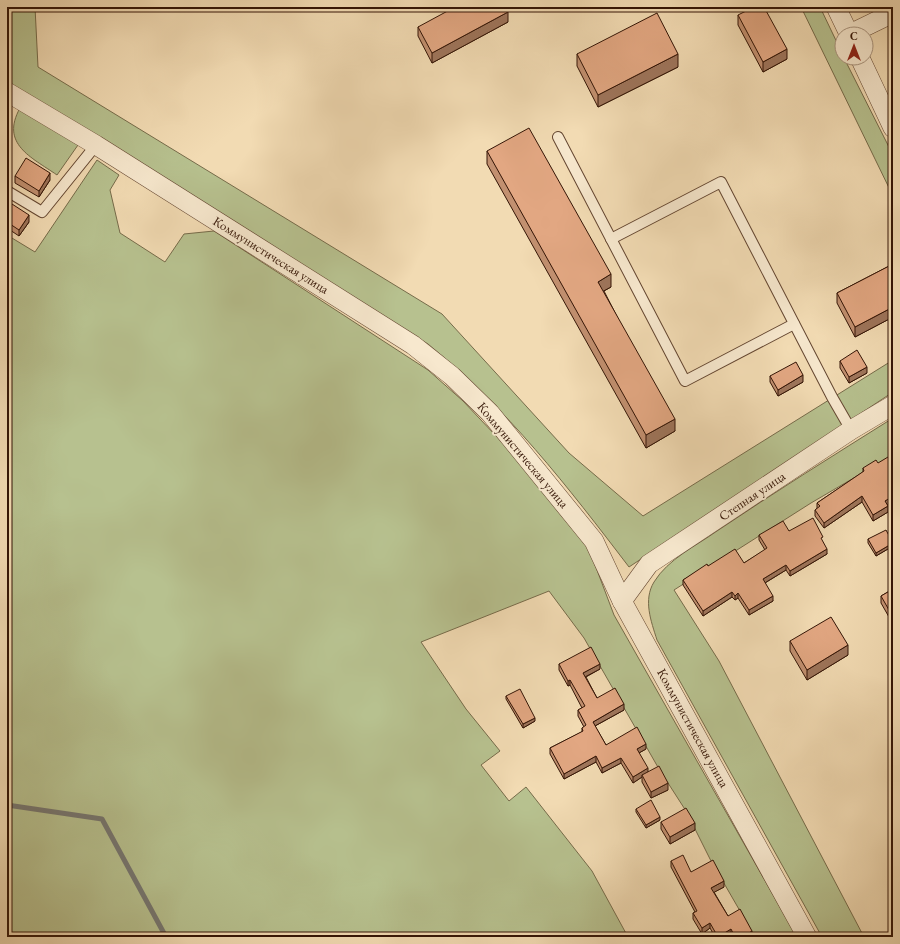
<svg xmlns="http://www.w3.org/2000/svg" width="900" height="944" font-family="'EB Garamond',serif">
<rect width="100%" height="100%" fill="#f2dbb3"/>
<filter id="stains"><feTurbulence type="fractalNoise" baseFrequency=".005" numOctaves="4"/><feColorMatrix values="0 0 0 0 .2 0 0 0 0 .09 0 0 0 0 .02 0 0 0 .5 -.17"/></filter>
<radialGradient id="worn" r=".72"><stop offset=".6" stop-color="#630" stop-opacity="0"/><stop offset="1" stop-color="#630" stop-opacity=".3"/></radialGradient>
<!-- green -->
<g fill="#b7c18f" stroke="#766b4a">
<path d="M7,7H35L38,67L442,314L569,453L643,516L893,360V392L629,567C568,487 507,408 428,344L146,166L7,83Z"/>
<path d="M801,7H820L842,53V58H844L893,155V196Z"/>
<path d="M20,108L78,145L57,175C31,157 0,144 20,108Z"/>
<path d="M97,160L119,175L110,190L120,233L165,262L184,234L214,231L428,370L463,401L530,472L589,549L614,615L797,937H755L710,859L686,811L659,769L584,638L549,591L421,642L466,709L500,751L481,765L509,801L526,787L592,871L628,937H7V235L35,252Z"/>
<path d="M893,418V455L811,503L674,590L719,661L864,937H822L657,640C651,621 643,600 654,582C668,559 696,546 717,531C775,492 834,455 893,418Z"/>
</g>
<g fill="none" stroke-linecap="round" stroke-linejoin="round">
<!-- stream -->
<path stroke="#767771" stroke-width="5" d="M7,805L102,819L166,937"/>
<!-- lane casing -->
<g stroke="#644631" stroke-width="12">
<g id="lane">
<path d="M558,137L685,381L794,324"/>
<path d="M7,191L42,212L96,145"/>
<path d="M611,239L721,182L832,397L851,430"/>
</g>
</g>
<!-- street casing -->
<g stroke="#644631" stroke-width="20">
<g id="street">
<path d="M836,7L849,34"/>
<path d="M850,34L893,13"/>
<path d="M860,58L893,128"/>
<path d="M7,92L96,145L413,345L452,376L490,413L594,541L622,601L807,937"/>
<path d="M622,601L649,564L851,430L893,405"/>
</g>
</g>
<!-- lane -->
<use href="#lane" stroke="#f7e8ce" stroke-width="10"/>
<!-- street -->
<use href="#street" stroke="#f7e8ce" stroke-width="19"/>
</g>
<!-- wall -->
<g fill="#c29070" stroke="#341506">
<path d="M738,15L787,59L763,72L738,25Z"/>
<path d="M508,22L432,63L418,36V27Z"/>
<path d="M577,54L678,67L598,107L577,66Z"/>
<path d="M487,151L611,287L604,291L675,431L646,448L487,164Z"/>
<path d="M15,176L50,180L39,197L15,183Z"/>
<path d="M7,212L29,222L19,236L7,228Z"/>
<path d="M893,264V317L855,337L837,303V293Z"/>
<path d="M840,361L867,373L849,383L840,368Z"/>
<path d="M770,376L803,382L778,396L770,382Z"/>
<path d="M863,468L887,505L888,512L873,521L862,502L824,528L815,516V510L817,508V503L863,472Z"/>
<path d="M789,531L823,542L827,554L790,576L786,570L765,583L773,601L749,615L738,598L735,600L732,597L703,616L683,585V580L708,566L744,563L765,550L759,540V535Z"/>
<path d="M868,539L893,542V546L876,556L868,543Z"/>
<path d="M893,589V624L881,603V596Z"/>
<path d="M790,641L848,655L807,680L790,651Z"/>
<path d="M559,664L600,669L586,677L597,698L624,710L595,726L606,745L646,749L639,753L648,772L668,790L651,798L642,782V777L633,783L621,763L602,773L596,762L564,779L550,754V748L582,732V728L584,727L578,716V710L582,708L570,685L568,686L559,670Z"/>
<path d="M506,696L535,721L523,728L506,699Z"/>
<path d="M636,809L660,820L646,828L636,812Z"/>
<path d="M661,822L695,830L670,844L661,829Z"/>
<path d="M671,861L691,872L724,887L714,892L728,916L752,937H732L731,935L728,937H715L710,928L702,934L693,919V913L695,912L671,867Z"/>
</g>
<!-- shaded-wall -->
<g fill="#9e755b" stroke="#341506">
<path d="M508,12V22L432,63V53Z"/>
<path d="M787,49V59L763,72V62Z"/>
<path d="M678,54V67L598,107V95Z"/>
<path d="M50,173V180L39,197V191Z"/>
<path d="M29,215V222L19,236V230Z"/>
<path d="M611,274V287L598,294V282Z"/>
<path d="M893,307V317L855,337V327Z"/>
<path d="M867,367V373L849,383V377Z"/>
<path d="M803,375V382L778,396V390Z"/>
<path d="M675,419V431L646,448V435Z"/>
<path d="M862,496V502L824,528V523Z"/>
<path d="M893,496V501L885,506V501Z"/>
<path d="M888,506V512L873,521V515Z"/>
<path d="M893,543V546L876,556V553Z"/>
<path d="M827,549V554L790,576V571Z"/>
<path d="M786,565V570L763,584V579Z"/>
<path d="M732,592V597L703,616V611Z"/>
<path d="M738,593V598L735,600V596Z"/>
<path d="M773,596V601L749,615V610Z"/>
<path d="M848,645V655L807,680V670Z"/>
<path d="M600,664V669L583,678V673Z"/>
<path d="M570,680V685L568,686V681Z"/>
<path d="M624,704V710L593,727V722Z"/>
<path d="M535,718V721L523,728V724Z"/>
<path d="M646,744V749L637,754V749Z"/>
<path d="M596,756V762L564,779V774Z"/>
<path d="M621,758V763L602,773V768Z"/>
<path d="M648,768V774L642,775V777L633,783V777Z"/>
<path d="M668,783V790L651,798V792Z"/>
<path d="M660,817V820L646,828V825Z"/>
<path d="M695,823V830L670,844V837Z"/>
<path d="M724,881V887L711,894V888Z"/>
<path d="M710,923V928L702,934V928Z"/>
<path d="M731,929V935L728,937H718Z"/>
<path d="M752,931V937H742Z"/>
</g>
<!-- building -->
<g fill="#e2a782" stroke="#341506">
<path d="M455,7H505L508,12L432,53L418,27Z"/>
<path d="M754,7H764L787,49L763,62L738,15Z"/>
<path d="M657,13L678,54L598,95L577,54Z"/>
<path d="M529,128L611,274L598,282L675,419L646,435L487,151Z"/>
<path d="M26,158L50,173L39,191L15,176Z"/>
<path d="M12,204L29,215L19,230L7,222V212Z"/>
<path d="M893,264V307L855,327L837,293Z"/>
<path d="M857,350L867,367L849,377L840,361Z"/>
<path d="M796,362L803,375L778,390L770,376Z"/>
<path d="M893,454V496L885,501L888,506L873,515L862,496L824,523L815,510L820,506L817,503L864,471L863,468L876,460L878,463Z"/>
<path d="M813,518L823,537L821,538L827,549L790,571L786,565L763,579L773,596L749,610L738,593L735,596L732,592L703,611L683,580L707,564L708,566L735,549L744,563L767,548L759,535L783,521L789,531Z"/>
<path d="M886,530L893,543L876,553L868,539Z"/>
<path d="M893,589V617L881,596Z"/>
<path d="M831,617L848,645L807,670L790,641Z"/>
<path d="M591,647L600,664L583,673L597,698L615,688L624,704L593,722L606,745L637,727L646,744L637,749L648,768L633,777L621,758L602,768L596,756L564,774L550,748L583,731L582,728L586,725L578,710L585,706L570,680L568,681L559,664Z"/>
<path d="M520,689L535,718L523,724L506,696Z"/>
<path d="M659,766L668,783L651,792L642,775Z"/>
<path d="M651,800L660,817L646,825L636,809Z"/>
<path d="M686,808L695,823L670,837L661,822Z"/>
<path d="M683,855L691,872L713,860L724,881L711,888L728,916L740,909L752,931L742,937H735L731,929L718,937L710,923L702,928L693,913L697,911L671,861Z"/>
</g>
<g text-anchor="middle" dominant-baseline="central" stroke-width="4" stroke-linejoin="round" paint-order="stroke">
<!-- street labels -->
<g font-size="13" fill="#341506" stroke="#f7e8ce">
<text transform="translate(271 255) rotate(32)">Коммунистическая улица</text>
<text transform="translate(523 455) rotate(50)">Коммунистическая улица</text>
<text transform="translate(752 496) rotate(-34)">Степная улица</text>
<text transform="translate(693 728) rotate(61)">Коммунистическая улица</text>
</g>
</g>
<!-- margin -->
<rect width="900" height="944" fill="none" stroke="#f2dbb3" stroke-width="24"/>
<rect x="8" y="8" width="884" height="928" fill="none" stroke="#341506" stroke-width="2"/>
<rect x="12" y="12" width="876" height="920" fill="none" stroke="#341506"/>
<!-- north arrow -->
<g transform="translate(854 46)"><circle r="19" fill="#f7e8ce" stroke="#a9947e"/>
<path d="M0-3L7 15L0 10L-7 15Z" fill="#8f2418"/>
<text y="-6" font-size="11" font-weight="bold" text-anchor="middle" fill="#341506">С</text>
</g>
<rect width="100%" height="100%" filter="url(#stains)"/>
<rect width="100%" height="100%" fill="url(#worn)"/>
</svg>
